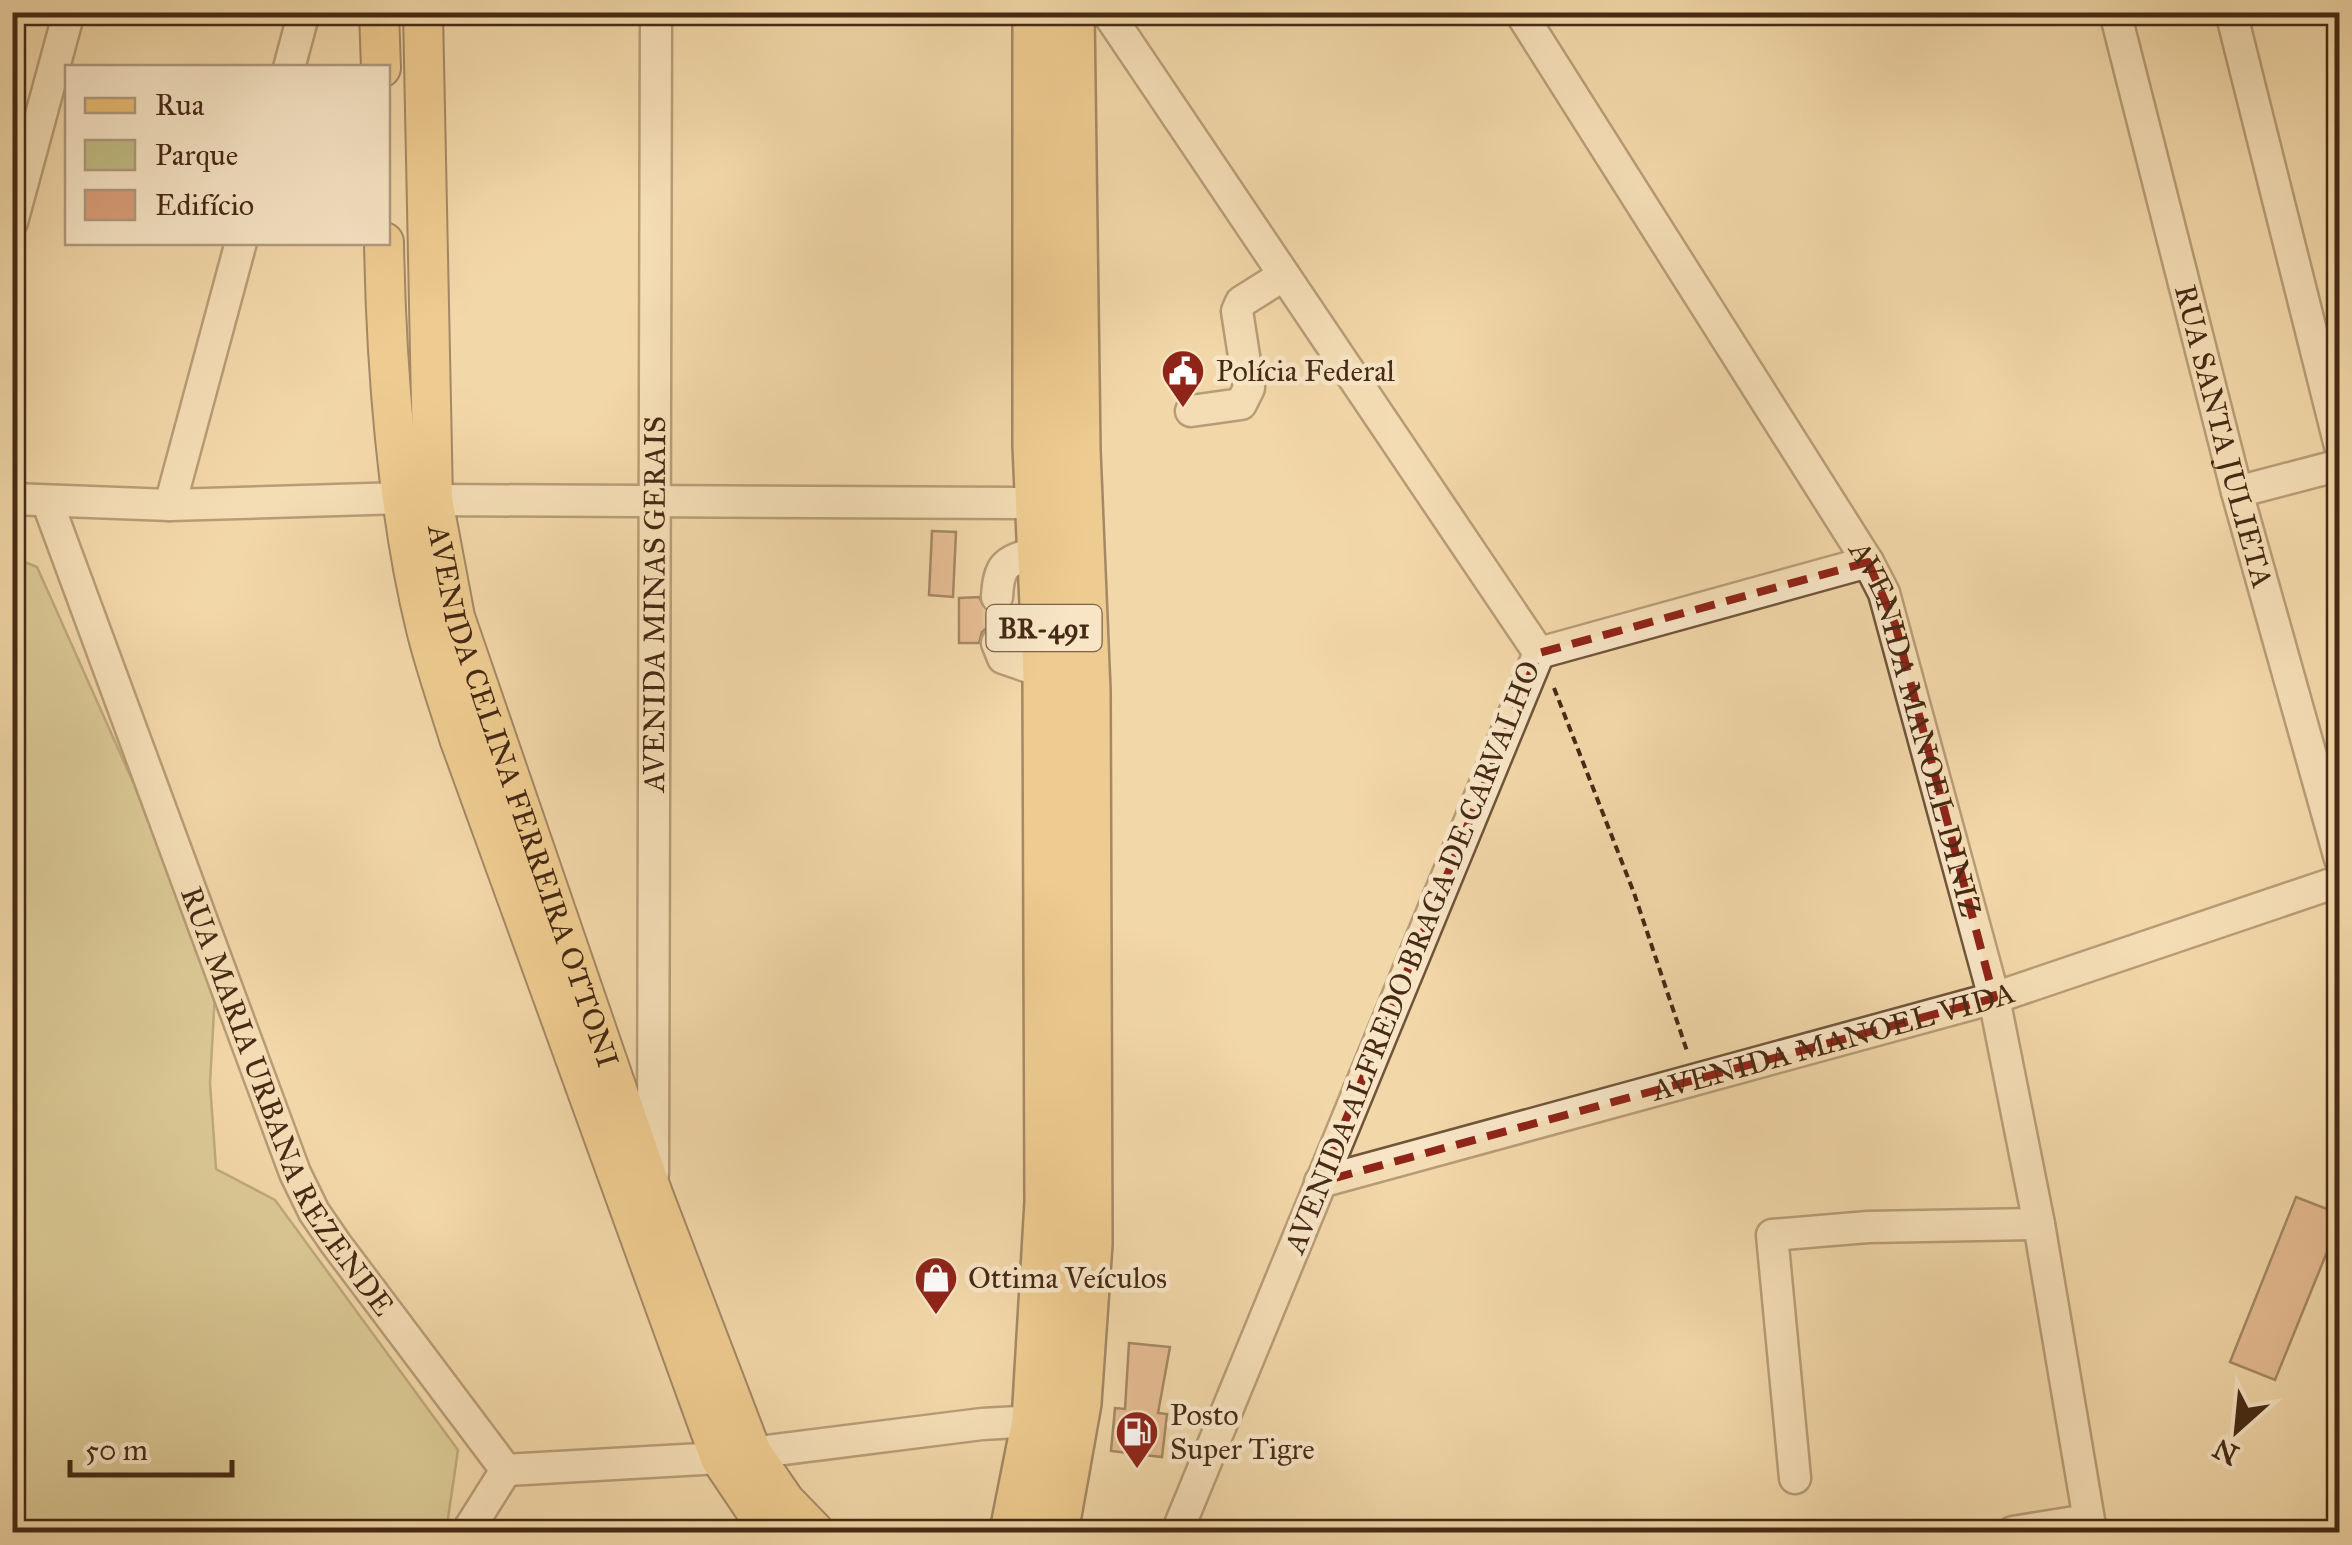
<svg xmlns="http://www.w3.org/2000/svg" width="2352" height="1545" font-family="'IM FELL Great Primer',serif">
<rect width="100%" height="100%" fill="#f2d7a8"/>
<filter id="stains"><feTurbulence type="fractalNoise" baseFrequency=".002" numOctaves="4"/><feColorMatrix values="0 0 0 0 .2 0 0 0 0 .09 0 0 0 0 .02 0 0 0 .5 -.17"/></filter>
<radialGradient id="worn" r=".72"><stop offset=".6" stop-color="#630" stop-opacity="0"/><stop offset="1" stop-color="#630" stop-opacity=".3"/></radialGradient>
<!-- green -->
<path fill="#c1bc83" stroke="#84734c" stroke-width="2.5" d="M12,557L37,567L133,782L215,993L210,1083L216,1169L275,1200L458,1450L446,1532H13Z"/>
<!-- building -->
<g fill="#da9e7a" stroke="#462a15" stroke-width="2.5">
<path d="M932,531L956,532L953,597L929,595Z"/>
<path d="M979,597L987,613L996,616L1010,610V631L1001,625H991L982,632L979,643H959V598Z"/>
<path d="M2296,1197L2340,1214V1220L2275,1380L2230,1362Z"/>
<path d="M1129,1343L1170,1347L1158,1413L1167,1414L1162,1457L1111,1451L1115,1408L1125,1409Z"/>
</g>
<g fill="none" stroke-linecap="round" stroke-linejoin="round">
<!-- minor-tunnel -->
<path stroke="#d0b48b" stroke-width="30" stroke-dasharray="30 15" stroke-linecap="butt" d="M997,597V643"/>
<!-- minor casing -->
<g stroke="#71553a" stroke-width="35">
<g id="minor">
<path d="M1107,12L1539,653L1177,1532"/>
<path id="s1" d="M1520,12L1868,562L1884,593L1994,998L2039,1224L2091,1532"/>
<path id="s2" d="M2115,12L2237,492L2340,859"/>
<path d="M2231,12L2340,446"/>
<path d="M289,68L304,12"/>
<path d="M12,222L69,12"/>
<path d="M1191,411L1241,404L1249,388L1237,311L1241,302L1284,275"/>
<path d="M2237,492L2340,465"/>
<path d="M12,499L170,505L403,498"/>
<path d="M433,500L1038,503"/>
<path id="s3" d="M47,501L295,1173L314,1212L336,1244L506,1470L720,1458"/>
<path d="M170,505L241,242"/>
<path d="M997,597C999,559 1009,562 1041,550"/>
<path d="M997,643L1003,658L1046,673"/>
<path d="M1539,653L1868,562"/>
<path id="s4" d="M653,1174L656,12"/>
<path id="s5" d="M1320,1182L1994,998L2340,881"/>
<path d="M752,1453L982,1424L1035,1421"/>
<path d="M1795,1478L1772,1235L1868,1227L2039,1224"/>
<path d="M467,1532L506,1470"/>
<path d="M2013,1532L2087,1520"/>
</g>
</g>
<!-- major casing -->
<g stroke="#462a15" stroke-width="42">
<g id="major">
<path d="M379,12L381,68"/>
<path id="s6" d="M423,12L433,500L455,617L653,1194L752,1453L785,1501L815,1532"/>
<path d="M384,242C386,364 397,511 426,629C435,666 448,702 459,738L720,1458L753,1507L776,1532"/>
</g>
</g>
<!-- highway casing -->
<g stroke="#462a15" stroke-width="50">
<g id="highway">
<path d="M1013,1532L1035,1421L1048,1202L1046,673L1036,446V12"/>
<path d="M1055,1532L1078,1403L1089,1244L1087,691L1077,451L1071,12"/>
</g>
</g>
<!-- path -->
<path stroke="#462a15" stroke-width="4" stroke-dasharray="8 5" stroke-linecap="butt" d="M1554,688L1634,893L1688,1054"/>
<!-- minor -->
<use href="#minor" stroke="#f7e5c6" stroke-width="30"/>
<!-- major -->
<use href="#major" stroke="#e9bc74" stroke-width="38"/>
<!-- highway -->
<use href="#highway" stroke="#e9bc74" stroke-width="45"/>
</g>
<!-- marked area -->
<path d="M0 0H2352V1545H0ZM1868,562L1895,624L1994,998L1320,1182L1539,653Z" fill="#f2d7a8" fill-opacity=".55" fill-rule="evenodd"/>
<path fill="none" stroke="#8f2418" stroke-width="8" stroke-dasharray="20 12" stroke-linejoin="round" d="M1868,562L1895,624L1994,998L1320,1182L1539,653Z"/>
<!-- icons -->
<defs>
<g id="civic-pin" transform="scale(2.25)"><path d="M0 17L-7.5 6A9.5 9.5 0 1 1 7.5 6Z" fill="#8f2418" stroke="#f7e5c6"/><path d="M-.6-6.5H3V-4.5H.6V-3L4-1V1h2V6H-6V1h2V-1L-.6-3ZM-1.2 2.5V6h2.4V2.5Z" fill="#fff"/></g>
<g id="shop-pin" transform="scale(2.25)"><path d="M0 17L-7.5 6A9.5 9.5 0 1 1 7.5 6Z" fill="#8f2418" stroke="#f7e5c6"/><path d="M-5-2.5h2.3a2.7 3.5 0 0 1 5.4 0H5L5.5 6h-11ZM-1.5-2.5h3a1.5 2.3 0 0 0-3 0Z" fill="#fff"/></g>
<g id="fuel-pin" transform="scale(2.25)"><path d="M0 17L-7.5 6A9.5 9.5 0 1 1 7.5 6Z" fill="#8f2418" stroke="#f7e5c6"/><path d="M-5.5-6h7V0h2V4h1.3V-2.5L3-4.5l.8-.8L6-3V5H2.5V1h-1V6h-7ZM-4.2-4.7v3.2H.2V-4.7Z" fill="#fff"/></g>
</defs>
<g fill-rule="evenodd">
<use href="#civic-pin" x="1183" y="371"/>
<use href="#shop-pin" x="936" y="1278"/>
<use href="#fuel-pin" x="1137" y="1432"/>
</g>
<g text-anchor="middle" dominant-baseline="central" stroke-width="9" stroke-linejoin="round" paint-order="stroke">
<!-- shield labels -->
<rect fill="#f7e5c6" stroke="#7b624a" stroke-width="2.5" x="986.5" y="605" width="115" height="46" rx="8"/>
<g font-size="28" font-weight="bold" fill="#462a15">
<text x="1044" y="628">BR-491</text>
</g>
<!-- poi labels -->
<g font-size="30" fill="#462a15" stroke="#f7e5c6" text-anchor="start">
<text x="1216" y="371">Polícia Federal</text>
<text x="968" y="1278">Ottima Veículos</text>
<text x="1170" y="1415">Posto<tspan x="1170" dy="34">Super Tigre</tspan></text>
</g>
<!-- street labels -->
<g font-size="30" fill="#462a15" stroke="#f7e5c6">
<text stroke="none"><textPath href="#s2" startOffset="438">RUA SANTA JULIETA</textPath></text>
<text stroke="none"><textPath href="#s4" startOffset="570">AVENIDA MINAS GERAIS</textPath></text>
<text stroke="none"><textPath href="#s1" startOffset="825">AVENIDA MANOEL DINIZ</textPath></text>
<text stroke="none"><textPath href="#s6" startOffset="798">AVENIDA CELINA FERREIRA OTTONI</textPath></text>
<text transform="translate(1412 957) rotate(-68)">AVENIDA ALFREDO BRAGA DE CARVALHO</text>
<text stroke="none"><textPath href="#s5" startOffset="532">AVENIDA MANOEL VIDA</textPath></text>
<text stroke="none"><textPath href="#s3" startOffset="648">RUA MARIA URBANA REZENDE</textPath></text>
</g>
</g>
<!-- margin -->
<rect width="2352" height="1545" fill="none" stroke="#f2d7a8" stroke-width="50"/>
<rect x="15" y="15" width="2322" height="1515" fill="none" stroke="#462a15" stroke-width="5"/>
<rect x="25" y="25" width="2302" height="1495" fill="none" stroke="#462a15" stroke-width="2.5"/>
<!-- legend -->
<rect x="65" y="65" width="325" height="180" fill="#f7e5c6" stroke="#b09a7f" stroke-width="2.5"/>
<rect x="85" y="98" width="50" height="15" fill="#e9bc74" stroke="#b09a7f" stroke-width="2.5"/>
<text x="155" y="115" font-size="30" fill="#462a15">Rua</text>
<rect x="85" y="140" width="50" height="30" fill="#c1bc83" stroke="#b09a7f" stroke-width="2.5"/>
<text x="155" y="165" font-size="30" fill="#462a15">Parque</text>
<rect x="85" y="190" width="50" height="30" fill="#da9e7a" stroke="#b09a7f" stroke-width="2.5"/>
<text x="155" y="215" font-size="30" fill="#462a15">Edifício</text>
<!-- north arrow -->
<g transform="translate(2237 1430) rotate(207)" stroke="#f7e5c6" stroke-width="8" paint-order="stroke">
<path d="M0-8L18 38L0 25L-18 38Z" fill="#462a15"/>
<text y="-15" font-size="28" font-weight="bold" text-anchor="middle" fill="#462a15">N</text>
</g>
<!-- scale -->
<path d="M70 1460v15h162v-15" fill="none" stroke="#462a15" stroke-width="5"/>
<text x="85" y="1460" font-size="30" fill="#462a15" stroke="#f7e5c6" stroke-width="8" paint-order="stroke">50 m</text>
<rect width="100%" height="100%" filter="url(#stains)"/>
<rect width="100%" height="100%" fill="url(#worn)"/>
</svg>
